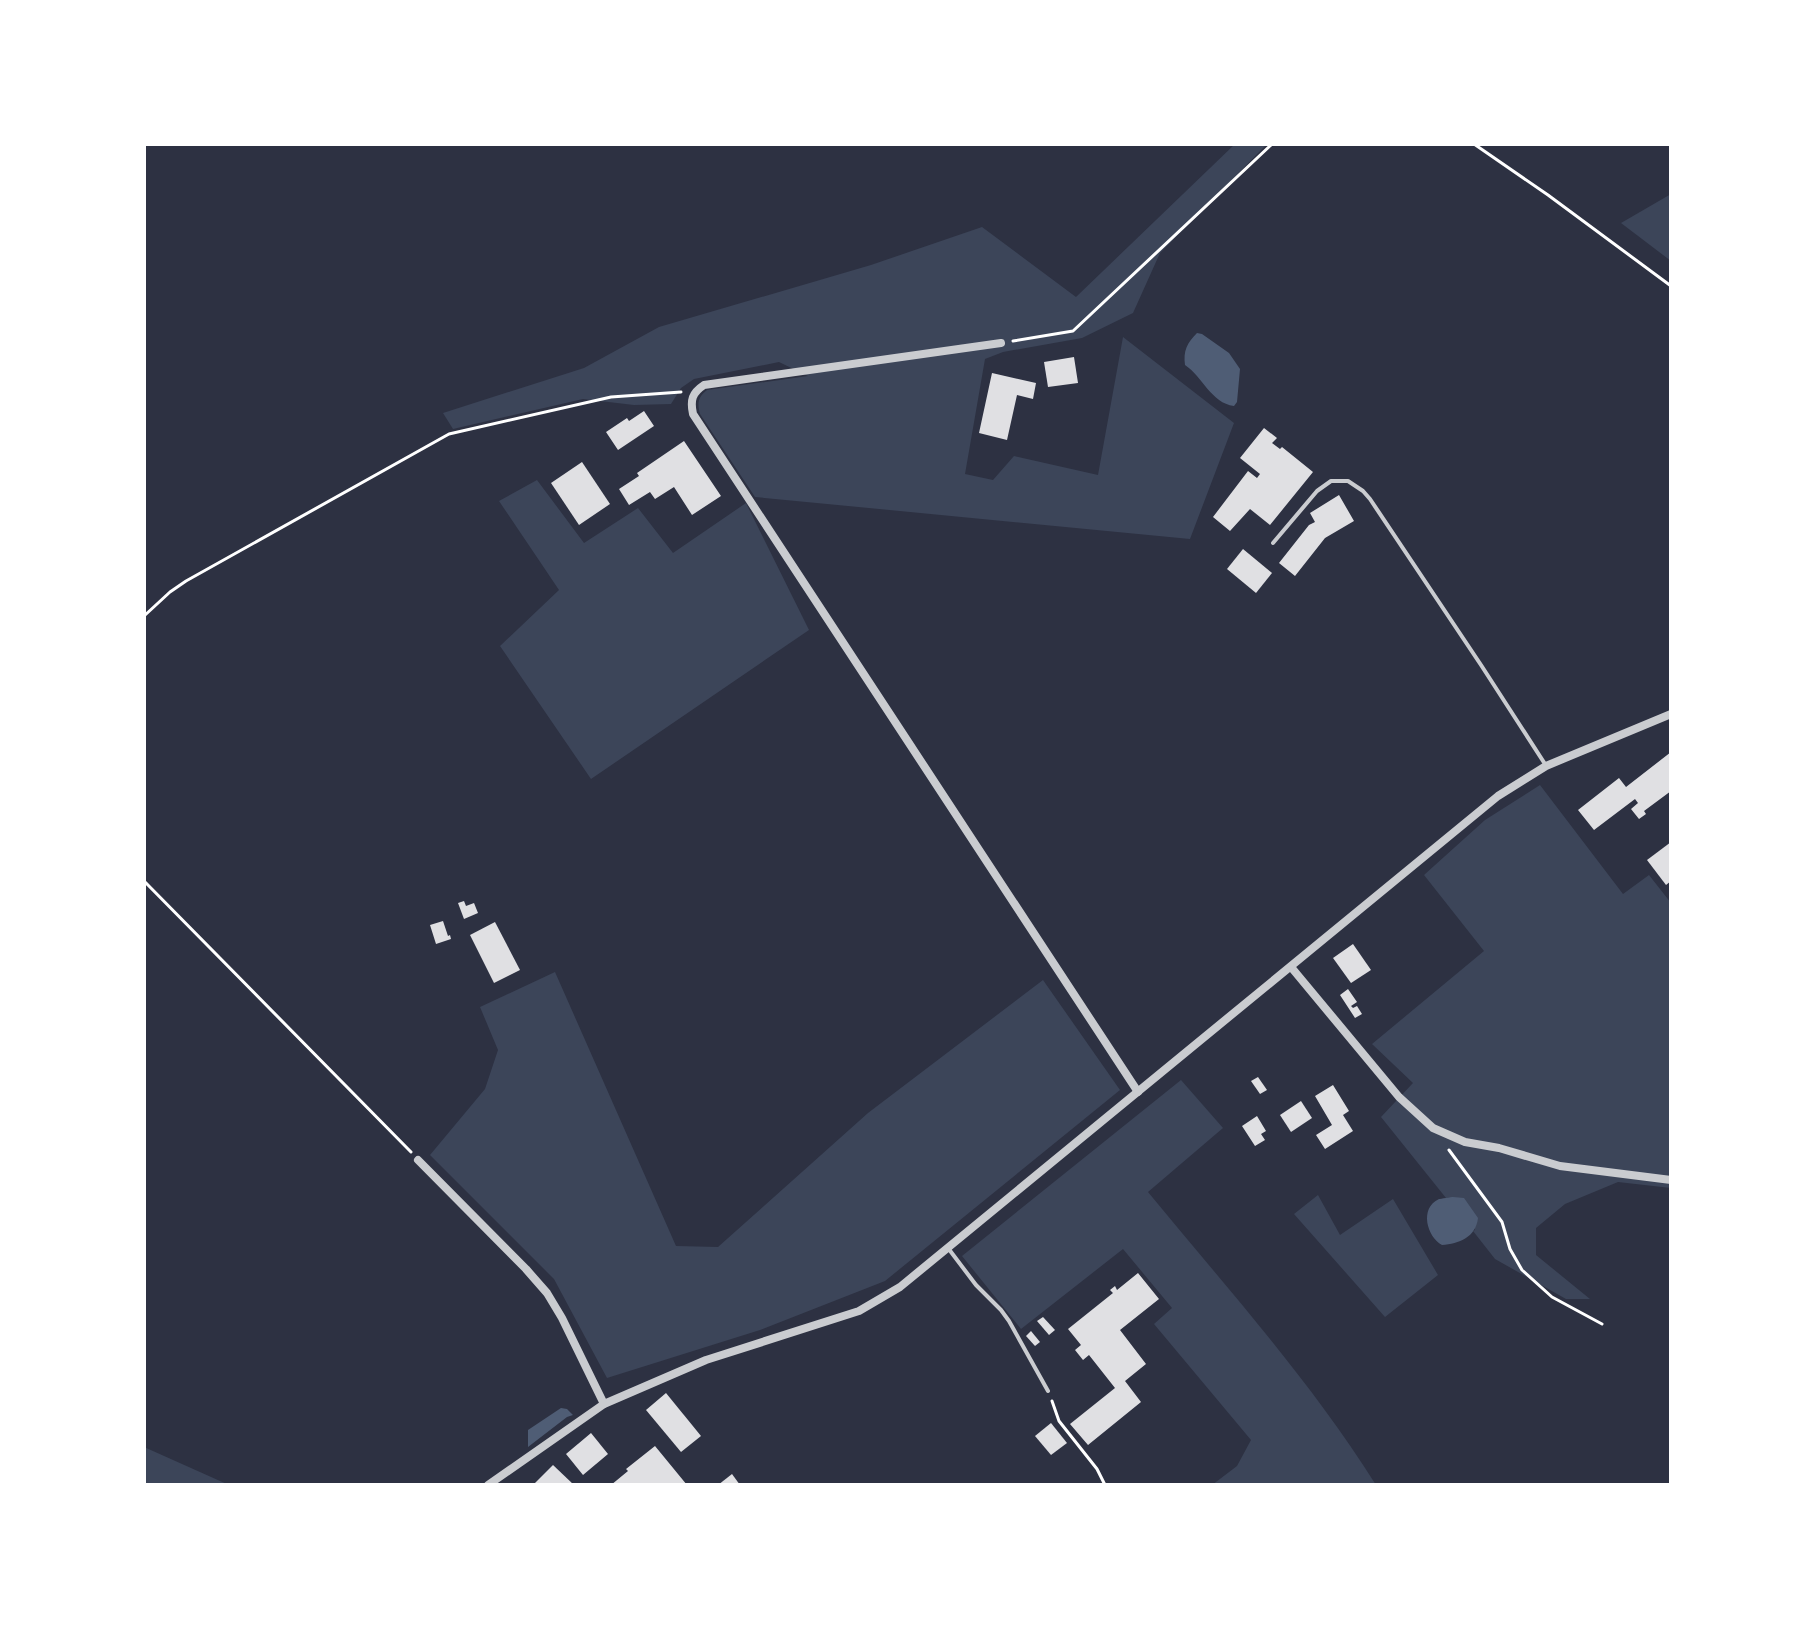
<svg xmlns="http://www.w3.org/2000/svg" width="1815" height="1629" font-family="'Golos Text',sans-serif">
<rect width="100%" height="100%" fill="#2d3142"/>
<!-- green -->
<g fill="#3c4559">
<path d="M1235,144H1267L1160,253L1133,313L1082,338L1003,352L985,359L965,474L993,480L1014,456L1098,475L1123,337L1234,423L1190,539L755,497L700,414C697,403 698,397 707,390L808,376L779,362L694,379L681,388L671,404L634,405L583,399L453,429L443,413L584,368L659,327L871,265L982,227L1076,297Z"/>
<path d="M1671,194V261L1621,223Z"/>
<path d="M537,480L584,543L638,508L673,553L746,503L809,630L591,779L500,646L559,590L499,501Z"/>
<path d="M1540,785L1623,894L1649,875L1671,903V1188L1618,1182L1565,1204L1536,1228V1255L1590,1299H1566L1495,1259L1473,1231L1475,1230L1464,1199L1446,1198L1381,1117L1413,1083L1372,1044L1484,951L1424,875L1485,820Z"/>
<path d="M555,972L676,1246L718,1247L868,1113L1043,980L1120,1090L885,1281L760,1330L607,1378L554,1279L430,1155L485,1089L498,1050L480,1007Z"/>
<path d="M1181,1080L1223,1128L1148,1192C1226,1287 1310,1380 1376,1485H1212L1237,1466L1251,1440L1154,1324L1172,1308L1123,1249L1021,1329L962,1256Z"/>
<path d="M1318,1195L1340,1235L1393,1199L1438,1275L1385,1317L1294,1214Z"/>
<path d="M144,1447L229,1485H144Z"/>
</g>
<!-- water -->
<g fill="#4f5d75">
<path d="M1197,333L1202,334L1229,353L1240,369L1237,402L1234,406C1211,403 1203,377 1185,365C1183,351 1187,343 1197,333Z"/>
<path d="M1453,1197L1464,1198L1478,1218C1476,1237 1459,1244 1442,1245C1427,1237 1419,1208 1439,1199C1440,1199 1452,1197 1453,1197Z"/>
<path d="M561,1408L567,1409L573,1415L567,1417L528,1447V1430Z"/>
</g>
<!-- building -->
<g fill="#e0e0e3">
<path d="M1074,357L1078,383L1048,387L1044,362Z"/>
<path d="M992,373L1036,383L1033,399L1017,395L1007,440L979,433Z"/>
<path d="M644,411L654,426L618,450L606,432L627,418L629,421Z"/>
<path d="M1264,428L1277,438L1272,443L1280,449L1282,447L1313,472L1270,525L1250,509L1230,531L1213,517L1248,471L1257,478L1260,474L1240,458Z"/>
<path d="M684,441L721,496L692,515L674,487L655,499L650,492L629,505L619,489L639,476L637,473Z"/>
<path d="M582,462L610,504L579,525L551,483Z"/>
<path d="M1339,495L1354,521L1325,538L1295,576L1279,563L1309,525L1315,522L1310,513Z"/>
<path d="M1243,549L1272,573L1256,593L1227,569Z"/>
<path d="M1671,752V791L1644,811L1646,814L1639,819L1631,809L1638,803L1635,799L1594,830L1578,810L1619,778L1626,787Z"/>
<path d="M1671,842V881L1666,885L1647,860Z"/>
<path d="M464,901L466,906L474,903L478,913L464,919L458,903Z"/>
<path d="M443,921L448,936L450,935L451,939L436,944L430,925Z"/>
<path d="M495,922L520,970L494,983L470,935Z"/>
<path d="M1353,944L1371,970L1351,983L1333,958Z"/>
<path d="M1348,989L1357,1002L1351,1006L1353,1008L1357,1006L1362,1014L1355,1018L1340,995Z"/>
<path d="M1258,1077L1267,1090L1260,1094L1251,1081Z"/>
<path d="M1333,1085L1349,1111L1343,1115L1353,1131L1325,1149L1316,1135L1332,1125L1315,1096Z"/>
<path d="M1301,1101L1312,1118L1291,1132L1280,1115Z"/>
<path d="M1257,1116L1266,1131L1261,1134L1265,1140L1255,1146L1242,1126Z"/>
<path d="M1138,1273L1159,1299L1120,1330L1146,1364L1125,1381L1141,1402L1088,1445L1070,1424L1115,1388L1089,1355L1083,1360L1075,1350L1081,1345L1068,1329L1113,1293L1110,1290L1115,1286L1117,1290Z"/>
<path d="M1043,1317L1055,1330L1049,1335L1037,1321Z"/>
<path d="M1031,1331L1040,1342L1035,1346L1026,1336Z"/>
<path d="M666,1393L701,1436L681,1452L646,1410Z"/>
<path d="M1051,1423L1067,1443L1051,1455L1035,1436Z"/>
<path d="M591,1433L608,1454L583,1475L566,1454Z"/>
<path d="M655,1446L687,1485H611L628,1471L626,1469Z"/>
<path d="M553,1465L574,1485H533Z"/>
<path d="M732,1474L740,1485H718Z"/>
</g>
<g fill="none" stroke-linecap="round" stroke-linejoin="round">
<!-- path -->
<g stroke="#fff" stroke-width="3">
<path d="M1474,144L1548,195L1671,286"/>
<path d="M1013,341L1073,331L1272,144"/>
<path d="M144,616L170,592L186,581L449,434L611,397L681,392"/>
<path d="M144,881L411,1152"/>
<path d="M1449,1150L1502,1222L1510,1249L1522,1270L1552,1297L1602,1324"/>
<path d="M1052,1401L1059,1421L1097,1469L1105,1485"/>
</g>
<!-- service -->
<g stroke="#caccd0" stroke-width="4">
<path d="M1273,543L1317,491L1331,481H1348L1363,491L1370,499L1481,665L1545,764"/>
<path d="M948,1248L976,1285L1001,1310L1009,1321L1048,1391"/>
</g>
<!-- minor -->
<g stroke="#caccd0" stroke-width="8">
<path d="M1001,343L704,385C692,393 690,400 693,414L1138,1092"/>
<path d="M1291,967L1399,1097L1433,1128L1465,1142L1499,1148L1560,1166L1671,1180"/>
<path d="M418,1160L526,1269L547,1293L562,1318L604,1404"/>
<path d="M488,1485L604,1404L706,1360L859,1311L900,1287L1498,796L1546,766L1671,714"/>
</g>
</g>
<!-- border -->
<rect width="1815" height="1629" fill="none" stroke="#ffffff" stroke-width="292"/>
</svg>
